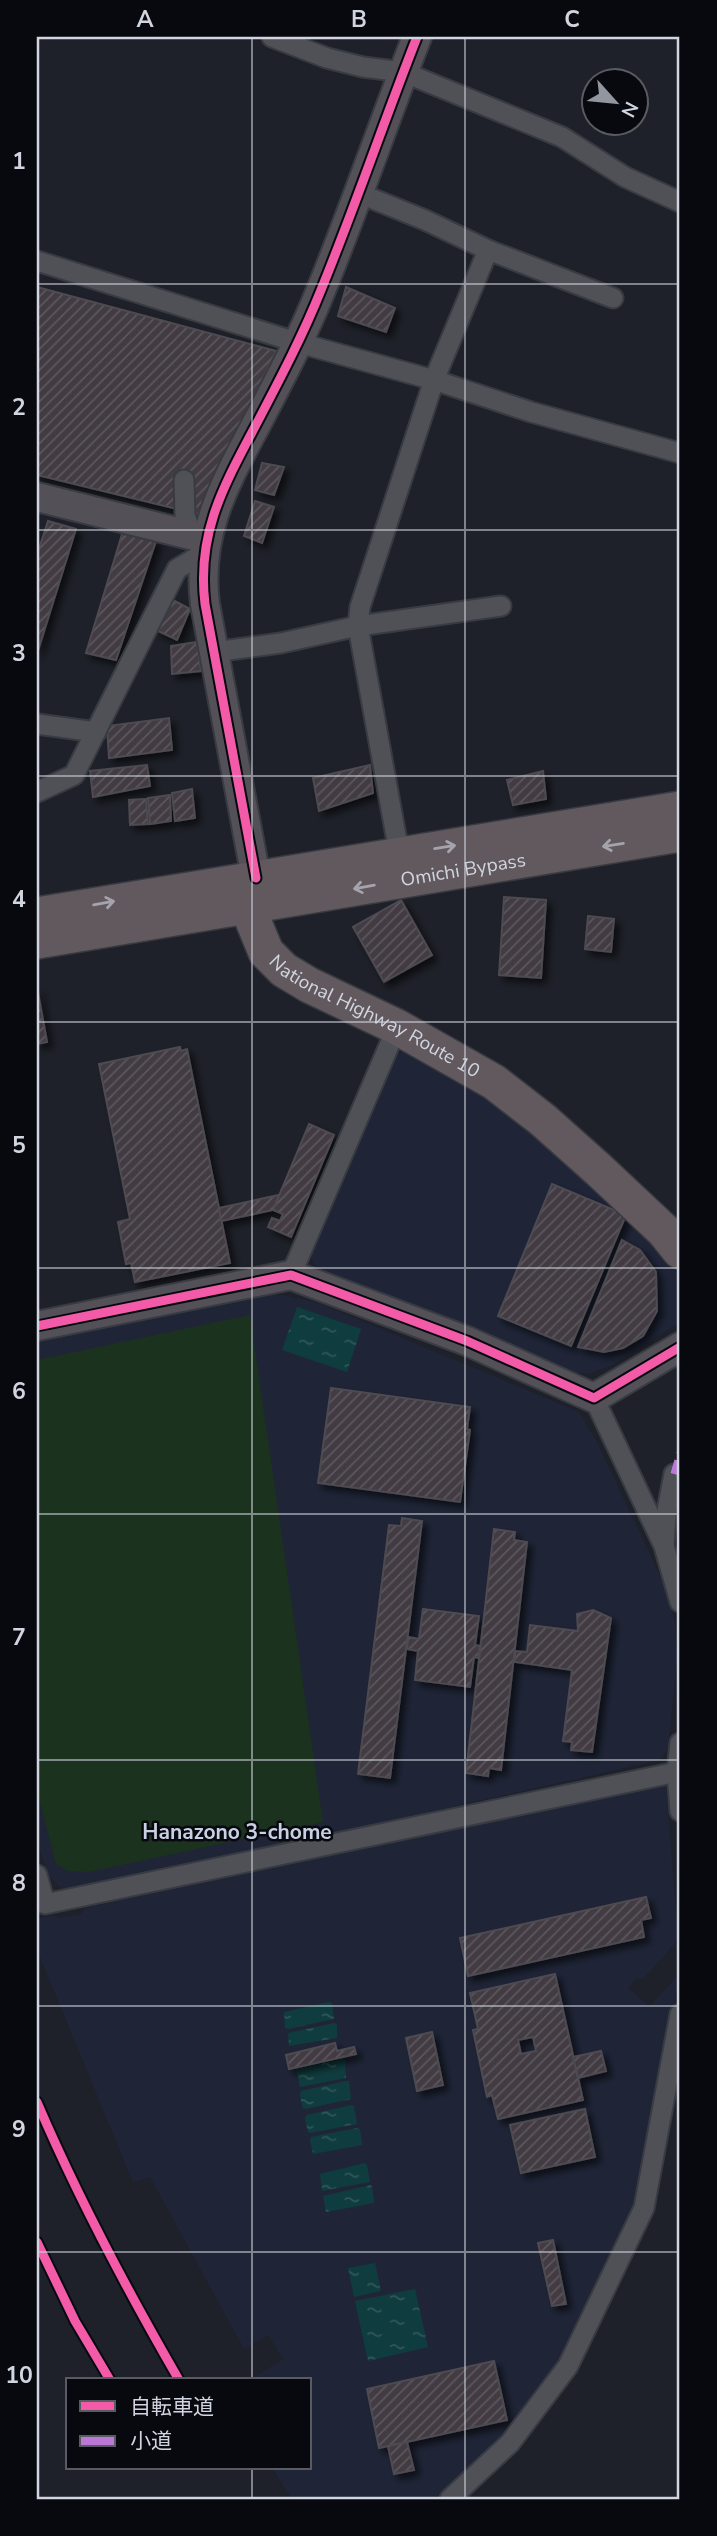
<svg xmlns="http://www.w3.org/2000/svg" width="717" height="2536" font-family="'Nunito Sans','Noto Sans JP',sans-serif">
<defs>
<pattern id="water-ripples" width="26" height="14" patternUnits="userSpaceOnUse" patternTransform="scale(1.75)"><rect width="26" height="14" fill="#0f3c3e"/><path d="M2 4q2-2 4 0t4 0M15 11q2-2 4 0t4 0" fill="none" stroke="#315759"/></pattern>
<pattern id="building-hatch" width="6" height="6" patternUnits="userSpaceOnUse" patternTransform="scale(1.75)"><rect width="6" height="6" fill="#423b43"/><path d="M-1 1l2-2M0 6l6-6M5 7l2-2" fill="none" stroke="#5c565e"/></pattern>
<filter id="shadow"><feDropShadow dx="5" dy="5" stdDeviation="3.5" flood-color="#0009"/></filter>
</defs>
<rect width="100%" height="100%" fill="#1e2129"/>
<!-- built -->
<g fill="#1f2537">
<path d="M407,1050L492,1101L537,1135L535,1137L667,1258L680,1277V1322L612,1365L590,1373H576L566,1372L316,1268L308,1250L390,1058Z"/>
<path d="M251,1295H283L319,1303L579,1412L597,1442L666,1588L675,1622L677,1659L668,1749L660,1760L208,1862L71,1889L60,1887L48,1875L37,1840V1342Z"/>
<path d="M658,1781L666,1786L678,1936L673,1946L643,1979L635,1980L628,1988L650,2006L680,1973L635,2205L563,2356L531,2404L503,2438L437,2499H292L272,2468H310V2380H250L283,2359L268,2335L244,2349L150,2177L133,2182L37,1950V1919L53,1915L59,1918L82,1914L85,1908Z"/>
</g>
<!-- green -->
<path fill="#1b321f" d="M250,1315L323,1822L89,1872L68,1871L56,1864L37,1790V1360Z"/>
<!-- water -->
<g fill="url(#water-ripples)">
<path d="M297,1307L361,1329L347,1372L282,1350Z"/>
<path d="M329,2002L332,2003L334,2019L288,2029L285,2028L284,2012Z"/>
<path d="M334,2023L337,2024V2038L289,2046L288,2033Z"/>
<path d="M342,2059L345,2060L346,2078L300,2087L296,2069Z"/>
<path d="M346,2081H349L351,2099L305,2109L302,2107L300,2094L301,2091Z"/>
<path d="M352,2105L354,2106L357,2124L310,2133L308,2132L305,2118L307,2115Z"/>
<path d="M357,2128L360,2129L362,2145L313,2154L310,2140L311,2137Z"/>
<path d="M365,2163L367,2165L370,2182L322,2191L320,2174Z"/>
<path d="M370,2185L372,2186L374,2203L326,2212L323,2196Z"/>
<path d="M375,2263L381,2291L354,2297L348,2268Z"/>
<path d="M415,2289L428,2347L368,2361L355,2301Z"/>
</g>
<!-- building -->
<g fill="url(#building-hatch)" stroke="#4e4b51" stroke-width="2" fill-rule="evenodd" filter="url(#shadow)">
<path d="M37,287L276,351L198,514L37,475Z"/>
<path d="M346,287L395,308L386,332L338,316Z"/>
<path d="M262,463L284,467L274,495L255,490Z"/>
<path d="M255,501L274,507L262,543L244,536Z"/>
<path d="M48,521L76,529L37,654V555Z"/>
<path d="M123,531L156,541L116,660L86,653Z"/>
<path d="M171,599L190,609L177,640L156,630Z"/>
<path d="M197,642L201,671L172,674L171,646Z"/>
<path d="M169,718L172,750L109,758L107,726Z"/>
<path d="M147,765L150,786L93,797L90,771Z"/>
<path d="M370,765L373,793L319,811L313,778Z"/>
<path d="M543,771L546,799L513,805L507,780Z"/>
<path d="M192,789L195,818L175,821L172,793Z"/>
<path d="M170,795L171,821L150,824L148,798Z"/>
<path d="M146,799L148,824L130,825L129,800Z"/>
<path d="M504,897L546,900L541,978L499,975Z"/>
<path d="M401,900L432,955L384,982L353,927Z"/>
<path d="M588,916L614,919L611,952L585,949Z"/>
<path d="M37,987L47,1042L37,1044Z"/>
<path d="M180,1047L181,1051L187,1049L230,1263L135,1282L131,1263L126,1264L118,1222L130,1219L99,1064Z"/>
<path d="M309,1124L334,1135L291,1237L268,1227L272,1218L280,1221L283,1214L273,1210Z"/>
<path d="M552,1184L626,1215L571,1346L498,1316Z"/>
<path d="M279,1195L273,1210L221,1221L219,1208Z"/>
<path d="M622,1240L640,1250L656,1272L657,1311L643,1336L623,1348L604,1352L578,1347Z"/>
<path d="M331,1388L470,1407L467,1429L470,1430L460,1502L318,1483Z"/>
<path d="M402,1518L422,1521L390,1778L358,1774L389,1525L401,1526Z"/>
<path d="M494,1529L515,1532L514,1540L527,1542L501,1770L489,1768L488,1776L466,1773Z"/>
<path d="M423,1609L479,1616L475,1645L480,1646L478,1658L474,1657L470,1687L415,1680L418,1651L407,1649L408,1637L419,1639Z"/>
<path d="M593,1610L611,1618L592,1752L571,1750L572,1742L563,1741L572,1670L515,1662V1651L527,1652L530,1625L578,1631L577,1614Z"/>
<path d="M646,1897L651,1918L641,1920L644,1937L468,1976L460,1938Z"/>
<path d="M555,1974L583,2100L498,2119L492,2095L487,2097L473,2030L478,2029L470,1993ZM533,2037L536,2051L521,2054L518,2040Z"/>
<path d="M432,2032L443,2085L417,2091L406,2038Z"/>
<path d="M335,2043L337,2051L354,2047L356,2054L289,2069L286,2055Z"/>
<path d="M601,2051L606,2071L578,2078L573,2057Z"/>
<path d="M585,2109L595,2157L521,2173L510,2125Z"/>
<path d="M553,2240L566,2304L552,2306L538,2243Z"/>
<path d="M494,2361L507,2420L379,2448L367,2389Z"/>
<path d="M407,2442L414,2470L394,2474L388,2446Z"/>
</g>
<g fill="none" stroke-linecap="round" stroke-linejoin="round">
<!-- street casing -->
<g stroke="#393b42" stroke-width="23">
<g id="street">
<path d="M272,37L327,58L363,67L403,72L562,137L625,177L680,202"/>
<path d="M358,193L425,220L488,250L613,298"/>
<path d="M37,261L299,343L434,380L531,412L680,453"/>
<path d="M184,480L185,516L193,536"/>
<path d="M214,652L281,643L358,626L501,606"/>
<path d="M37,724L96,732"/>
<path d="M37,792L74,775L177,569L204,553"/>
<path d="M401,854L396,836L358,626L360,607L434,380L488,250"/>
<path d="M291,1275L397,1027"/>
<path d="M594,1398L664,1546L680,1602"/>
<path d="M664,1546L666,1516L674,1474"/>
<path d="M680,1743L677,1772L680,1811"/>
<path d="M37,1875L45,1904L677,1772"/>
<path d="M450,2499L510,2443L568,2366L644,2208L680,2014"/>
</g>
</g>
<!-- secondary casing -->
<g stroke="#393b42" stroke-width="32">
<g id="secondary">
<path d="M37,497L206,539"/>
<path d="M256,878L205,604C196,531 226,482 259,419C281,377 303,335 321,290C355,207 384,121 417,37"/>
<path d="M37,1326L291,1275L467,1341L594,1398L680,1347"/>
</g>
</g>
<!-- highway casing -->
<g stroke="#393b42" stroke-width="38">
<g id="highway">
<path id="s1" d="M254,884L247,906L266,952L284,970L309,985L397,1027L494,1082L543,1120L599,1170L664,1231L680,1251"/>
<path d="M37,915L680,809"/>
<path id="s2" d="M37,941L680,834"/>
</g>
</g>
<!-- street -->
<use href="#street" stroke="#4f5157" stroke-width="19"/>
<!-- secondary -->
<use href="#secondary" stroke="#535157" stroke-width="28"/>
<!-- highway -->
<use href="#highway" stroke="#62595f" stroke-width="35"/>
<!-- quiet -->
<path stroke="#ba77d6" stroke-width="7" stroke-dasharray="14 7" stroke-linecap="butt" d="M674,1474L680,1453"/>
<!-- cycleway casing -->
<g stroke="#07090f" stroke-width="13">
<g id="cycleway">
<path d="M256,878L205,604C196,531 226,482 259,419C281,377 303,335 321,290C355,207 384,121 417,37"/>
<path d="M37,1326L291,1275L467,1341L594,1398L680,1347"/>
<path d="M37,2102C78,2198 127,2290 179,2380"/>
<path d="M37,2242L75,2321L110,2380"/>
</g>
</g>
<!-- cycleway -->
<use href="#cycleway" stroke="#f35aa7" stroke-width="9"/>
</g>
<!-- one-way arrows -->
<defs><path id="oneway-shaft" d="M-6 0H5M1.5-3L5.5 0L1.5 3" fill="none" stroke-width="1.6" stroke-linecap="round" stroke-linejoin="round" transform="scale(1.75)"/></defs>
<g stroke="#a5a3ac">
<use href="#oneway-shaft" transform="translate(613 845) rotate(171)"/>
<use href="#oneway-shaft" transform="translate(445 847) rotate(-9)"/>
<use href="#oneway-shaft" transform="translate(364 887) rotate(170)"/>
<use href="#oneway-shaft" transform="translate(104 903) rotate(-10)"/>
</g>
<!-- grid -->
<path fill="none" stroke="#d1d5df" stroke-width="2" stroke-opacity="0.55" d="M252,37V2380M465,37V2499M37,284H680M37,530H680M37,776H680M37,1022H680M37,1268H680M37,1514H680M37,1760H680M37,2006H680M37,2252H680M252,2468V2499"/>
<g text-anchor="middle" dominant-baseline="central" stroke-width="5" stroke-linejoin="round" paint-order="stroke">
<!-- street labels -->
<g font-size="19" fill="#d1d5df" stroke="#07090f">
<text stroke="none"><textPath href="#s2" startOffset="432">Omichi Bypass</textPath></text>
<text stroke="none"><textPath href="#s1" startOffset="200">National Highway Route 10</textPath></text>
</g>
<!-- neighbourhood labels -->
<g font-size="21" font-weight="bold" fill="#c9d0e4" stroke="#07090f">
<text x="237" y="1832">Hanazono 3-chome</text>
</g>
</g>
<!-- border -->
<rect width="717" height="2536" fill="none" stroke="#07090f" stroke-width="77"/>
<!-- legend -->
<rect x="66" y="2378" width="245" height="91" fill="#07090f" stroke="#585b62" stroke-width="2"/>
<rect x="80" y="2401" width="35" height="10" fill="#f35aa7" stroke="#585b62" stroke-width="2"/>
<text x="130" y="2414" font-size="21" fill="#d1d5df">自転車道</text>
<rect x="80" y="2436" width="35" height="10" fill="#ba77d6" stroke="#585b62" stroke-width="2"/>
<text x="130" y="2448" font-size="21" fill="#d1d5df">小道</text>
<!-- north arrow -->
<g transform="translate(615 102) rotate(117)"><circle r="33" fill="#07090f" stroke="#585b62" stroke-width="2"/>
<path d="M0-5L12 26L0 18L-12 26Z" fill="#92969f"/>
<text y="-10" font-size="19" font-weight="bold" text-anchor="middle" fill="#d1d5df">N</text>
</g>
<rect x="38" y="38" width="640" height="2460" fill="none" stroke="#d1d5df" stroke-width="2.5"/>
<g font-size="23" text-anchor="middle" font-weight="bold" fill="#d1d5df">
<text x="145" y="27">A</text>
<text x="359" y="27">B</text>
<text x="572" y="27">C</text>
<text x="19" y="169">1</text>
<text x="19" y="415">2</text>
<text x="19" y="661">3</text>
<text x="19" y="907">4</text>
<text x="19" y="1153">5</text>
<text x="19" y="1399">6</text>
<text x="19" y="1645">7</text>
<text x="19" y="1891">8</text>
<text x="19" y="2137">9</text>
<text x="19" y="2383">10</text>
</g>
</svg>
